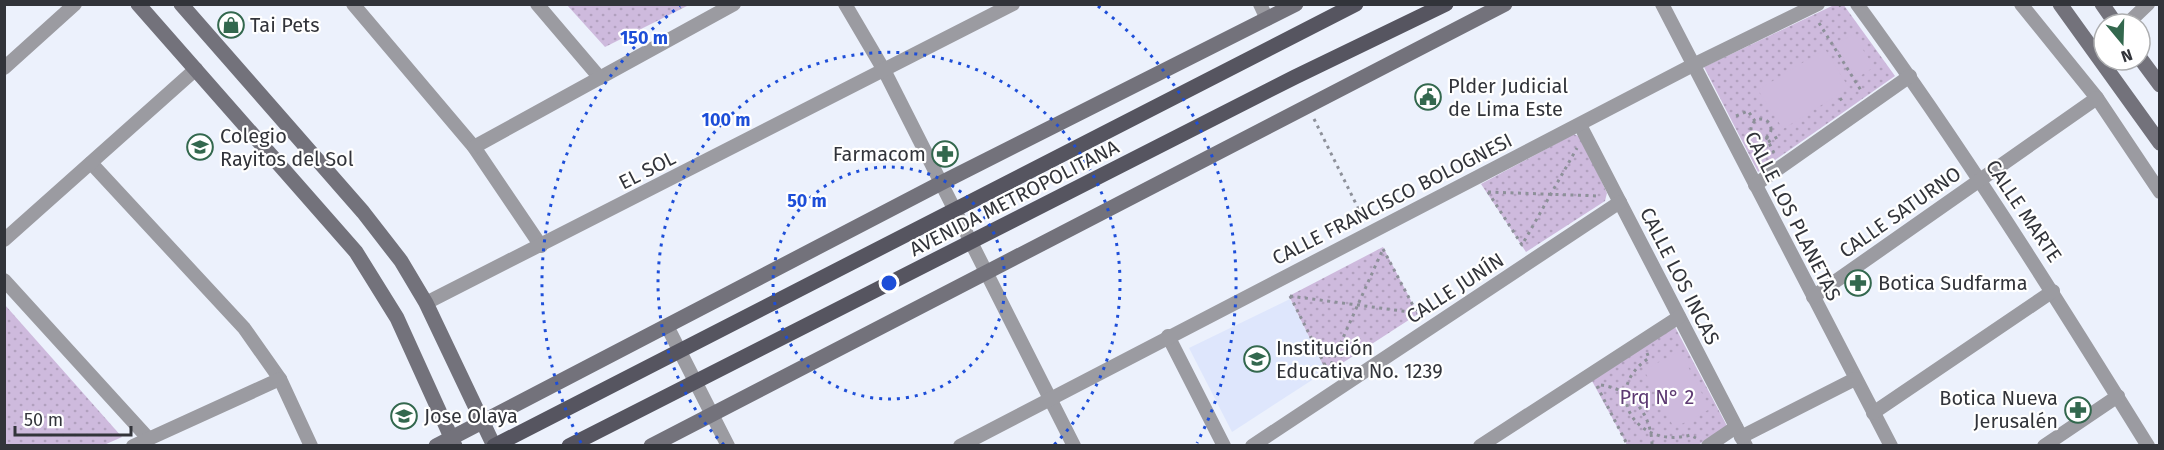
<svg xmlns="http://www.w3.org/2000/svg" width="2164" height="450" font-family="'Fira Sans',sans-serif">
<defs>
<pattern id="grass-dots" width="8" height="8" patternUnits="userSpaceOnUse" patternTransform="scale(1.5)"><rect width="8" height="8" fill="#cebadd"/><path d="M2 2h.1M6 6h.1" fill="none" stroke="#b1a0be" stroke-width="1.8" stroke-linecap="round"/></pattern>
</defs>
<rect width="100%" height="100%" fill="#ecf1fc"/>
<!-- built -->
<path fill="#dee6fc" d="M1290,299L1326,371L1232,432L1189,348Z"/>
<!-- grass -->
<g fill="url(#grass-dots)">
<path d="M1843,4L1895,76L1758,172L1704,67L1834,5Z"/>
<path d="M567,5H689L605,47Z"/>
<path d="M1574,134L1580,137L1607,193L1605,201L1526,252L1481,184Z"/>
<path d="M1383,247L1418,314L1327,373L1289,296Z"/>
<path d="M4,305H5L122,437L104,445H5Z"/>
<path d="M1675,327L1727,426L1698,445H1627L1592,381Z"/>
</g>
<!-- pitch -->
<g fill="#cebadd">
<path d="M1853,34L1874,67L1857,78L1835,45Z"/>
<path d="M1825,49L1849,88L1783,129L1758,90Z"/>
<path d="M1680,351L1710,409L1674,428L1644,370Z"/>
</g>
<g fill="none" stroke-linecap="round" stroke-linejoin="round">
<!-- path -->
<g stroke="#8d9099" stroke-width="3" stroke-dasharray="3 4.5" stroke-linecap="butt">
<path d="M1839,4L1843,10"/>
<path d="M1819,23L1862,92"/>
<path d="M1840,98L1844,104"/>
<path d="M1736,116L1748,111L1755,121"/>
<circle cx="1761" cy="129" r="10"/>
<path d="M1314,119L1364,220"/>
<path d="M1766,137L1774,153"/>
<path d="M1768,142L1779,136"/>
<path d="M1488,192L1522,245L1577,148"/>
<path d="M1488,192L1599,196"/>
<path d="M1383,249L1417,313"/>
<path d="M1290,296L1417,313"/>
<path d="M1290,296L1328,371"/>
<path d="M1647,353L1649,358C1599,391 1637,450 1690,435L1696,438"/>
<path d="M1328,371L1383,249"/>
<path d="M1601,385C1632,389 1652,415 1652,446"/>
<path d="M1597,386L1628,446"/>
</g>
<!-- street -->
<g stroke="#9b9ba1" stroke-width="14">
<path d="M353,4L474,147L541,246"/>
<path d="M537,4L600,78"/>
<path d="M845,4L885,72L1074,446"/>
<path d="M1260,4L1267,19"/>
<path d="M1662,4L1891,446"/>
<path d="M1857,4C1962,147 2055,296 2148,446"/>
<path d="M2021,4L2097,98L2160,192"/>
<path d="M2127,24L2148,4"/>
<path d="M4,68L75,4"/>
<path d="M1580,125L1746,446"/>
<path d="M474,147L734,4"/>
<path d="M91,163L244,328L280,379L311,446"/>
<path d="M1755,185L1910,76"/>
<path d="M4,240L196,69"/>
<path d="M4,280L148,438"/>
<path d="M1813,297L2097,98"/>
<path d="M426,303L1013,4"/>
<path d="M667,326L728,446"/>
<path d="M1168,336L1224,446"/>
<path d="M1873,413L2053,291"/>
<path d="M1741,437L1855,379"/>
<path d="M133,446L280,379"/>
<path d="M960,446L1693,65L1818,4"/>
<path d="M1252,446L1620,202"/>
<path d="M1480,446L1679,317"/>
<path d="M1708,446L1736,427"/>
<path d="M2044,446L2118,396"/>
</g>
<!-- secondary -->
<g stroke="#73727b" stroke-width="15">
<path d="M138,4L356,252L397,318L455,446"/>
<path d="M181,4L363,212L401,261L426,303L494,446"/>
<path d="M2060,4L2160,143"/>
<path d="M2102,4L2116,24"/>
<path d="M2140,58L2160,85"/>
<path d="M436,446L941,183L1296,4"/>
<path d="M651,446L1505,4"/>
</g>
<!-- primary -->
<g stroke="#565560" stroke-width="15">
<path d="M494,446L1356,4"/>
<path d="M569,446L1295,77L1446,4"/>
</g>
</g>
<!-- distance rings -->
<g fill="none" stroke="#1d4ed8" stroke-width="3" stroke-dasharray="3 6">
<circle cx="889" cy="283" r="116"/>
<path d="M724 445A231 231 0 1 1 1054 445"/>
<path d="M581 443A347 347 0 0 1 680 6M1098 6A347 347 0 0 1 1197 443"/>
</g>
<!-- icons -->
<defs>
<g id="shop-ring" transform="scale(1.35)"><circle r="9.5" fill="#fff" stroke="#33684e" stroke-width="1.5"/><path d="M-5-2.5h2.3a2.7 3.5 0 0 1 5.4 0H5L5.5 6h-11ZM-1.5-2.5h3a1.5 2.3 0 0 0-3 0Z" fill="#33684e"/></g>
<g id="civic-ring" transform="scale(1.35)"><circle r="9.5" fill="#fff" stroke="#33684e" stroke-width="1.5"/><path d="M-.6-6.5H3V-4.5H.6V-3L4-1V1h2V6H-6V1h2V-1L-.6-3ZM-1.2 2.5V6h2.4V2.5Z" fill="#33684e"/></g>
<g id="school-ring" transform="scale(1.35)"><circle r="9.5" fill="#fff" stroke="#33684e" stroke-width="1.5"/><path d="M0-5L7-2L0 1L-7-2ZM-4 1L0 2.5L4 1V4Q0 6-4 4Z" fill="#33684e"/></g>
<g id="pharmacy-ring" transform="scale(1.35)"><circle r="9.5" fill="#fff" stroke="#33684e" stroke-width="1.5"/><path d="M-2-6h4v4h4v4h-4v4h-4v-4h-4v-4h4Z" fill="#33684e"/></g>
</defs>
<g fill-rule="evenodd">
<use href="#shop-ring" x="231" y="25"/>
<use href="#civic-ring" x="1428" y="97"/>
<use href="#school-ring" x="200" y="147"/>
<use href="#pharmacy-ring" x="945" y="154"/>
<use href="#pharmacy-ring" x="1858" y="283"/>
<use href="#school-ring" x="1257" y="359"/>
<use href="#pharmacy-ring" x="2078" y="410"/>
<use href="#school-ring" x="404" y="416"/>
</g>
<g text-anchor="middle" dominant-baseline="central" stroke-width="4.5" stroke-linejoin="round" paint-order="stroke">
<!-- poi labels -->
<g font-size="20" fill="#32343a" stroke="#fff" text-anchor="start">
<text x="250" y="25">Tai Pets</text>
<text x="1448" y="86">Plder Judicial<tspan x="1448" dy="23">de Lima Este</tspan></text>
<text x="220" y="136">Colegio<tspan x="220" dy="23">Rayitos del Sol</tspan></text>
<text x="926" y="154" text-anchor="end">Farmacom</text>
<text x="1878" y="283">Botica Sudfarma</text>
<text x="1276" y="348">Institución<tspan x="1276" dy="23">Educativa No. 1239</tspan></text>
<text x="2058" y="398" text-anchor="end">Botica Nueva<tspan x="2058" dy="23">Jerusalén</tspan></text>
<text x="424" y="416">Jose Olaya</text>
</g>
<!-- street labels -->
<g font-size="20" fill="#32343a" stroke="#fff">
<text transform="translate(647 170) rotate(-27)">EL SOL</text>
<text transform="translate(1014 198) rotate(-27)">AVENIDA METROPOLITANA</text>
<text transform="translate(1392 199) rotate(-27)">CALLE FRANCISCO BOLOGNESI</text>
<text transform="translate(2024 211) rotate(56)">CALLE MARTE</text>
<text transform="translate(1900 212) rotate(-35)">CALLE SATURNO</text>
<text transform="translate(1793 216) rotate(63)">CALLE LOS PLANETAS</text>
<text transform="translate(1680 276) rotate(63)">CALLE LOS INCAS</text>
<text transform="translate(1455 288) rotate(-33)">CALLE JUNÍN</text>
</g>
<!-- park labels -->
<g font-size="20" fill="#5d3a72" stroke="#fff">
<text x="1657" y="397">Prq N° 2</text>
</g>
</g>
<circle cx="889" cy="283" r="9" fill="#1d4ed8" stroke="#fff" stroke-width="3"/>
<g font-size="18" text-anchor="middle" font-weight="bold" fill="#1d4ed8" stroke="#fff" stroke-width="4.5" stroke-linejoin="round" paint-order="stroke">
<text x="644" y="44">150 m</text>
<text x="726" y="126">100 m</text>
<text x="807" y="207">50 m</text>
</g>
<!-- border -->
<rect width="2164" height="450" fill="none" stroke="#32343a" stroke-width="12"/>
<!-- north arrow -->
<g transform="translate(2122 42) rotate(161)"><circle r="28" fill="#ffffff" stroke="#adaeb0" stroke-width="1.5"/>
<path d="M0-4.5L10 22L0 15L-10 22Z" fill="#33684e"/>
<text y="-9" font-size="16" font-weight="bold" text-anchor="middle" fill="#32343a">N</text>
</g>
<!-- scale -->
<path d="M15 426v9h116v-9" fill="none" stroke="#32343a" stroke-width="3"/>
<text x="24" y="426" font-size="18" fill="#32343a" stroke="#ffffff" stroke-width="4.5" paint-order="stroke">50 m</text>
</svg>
